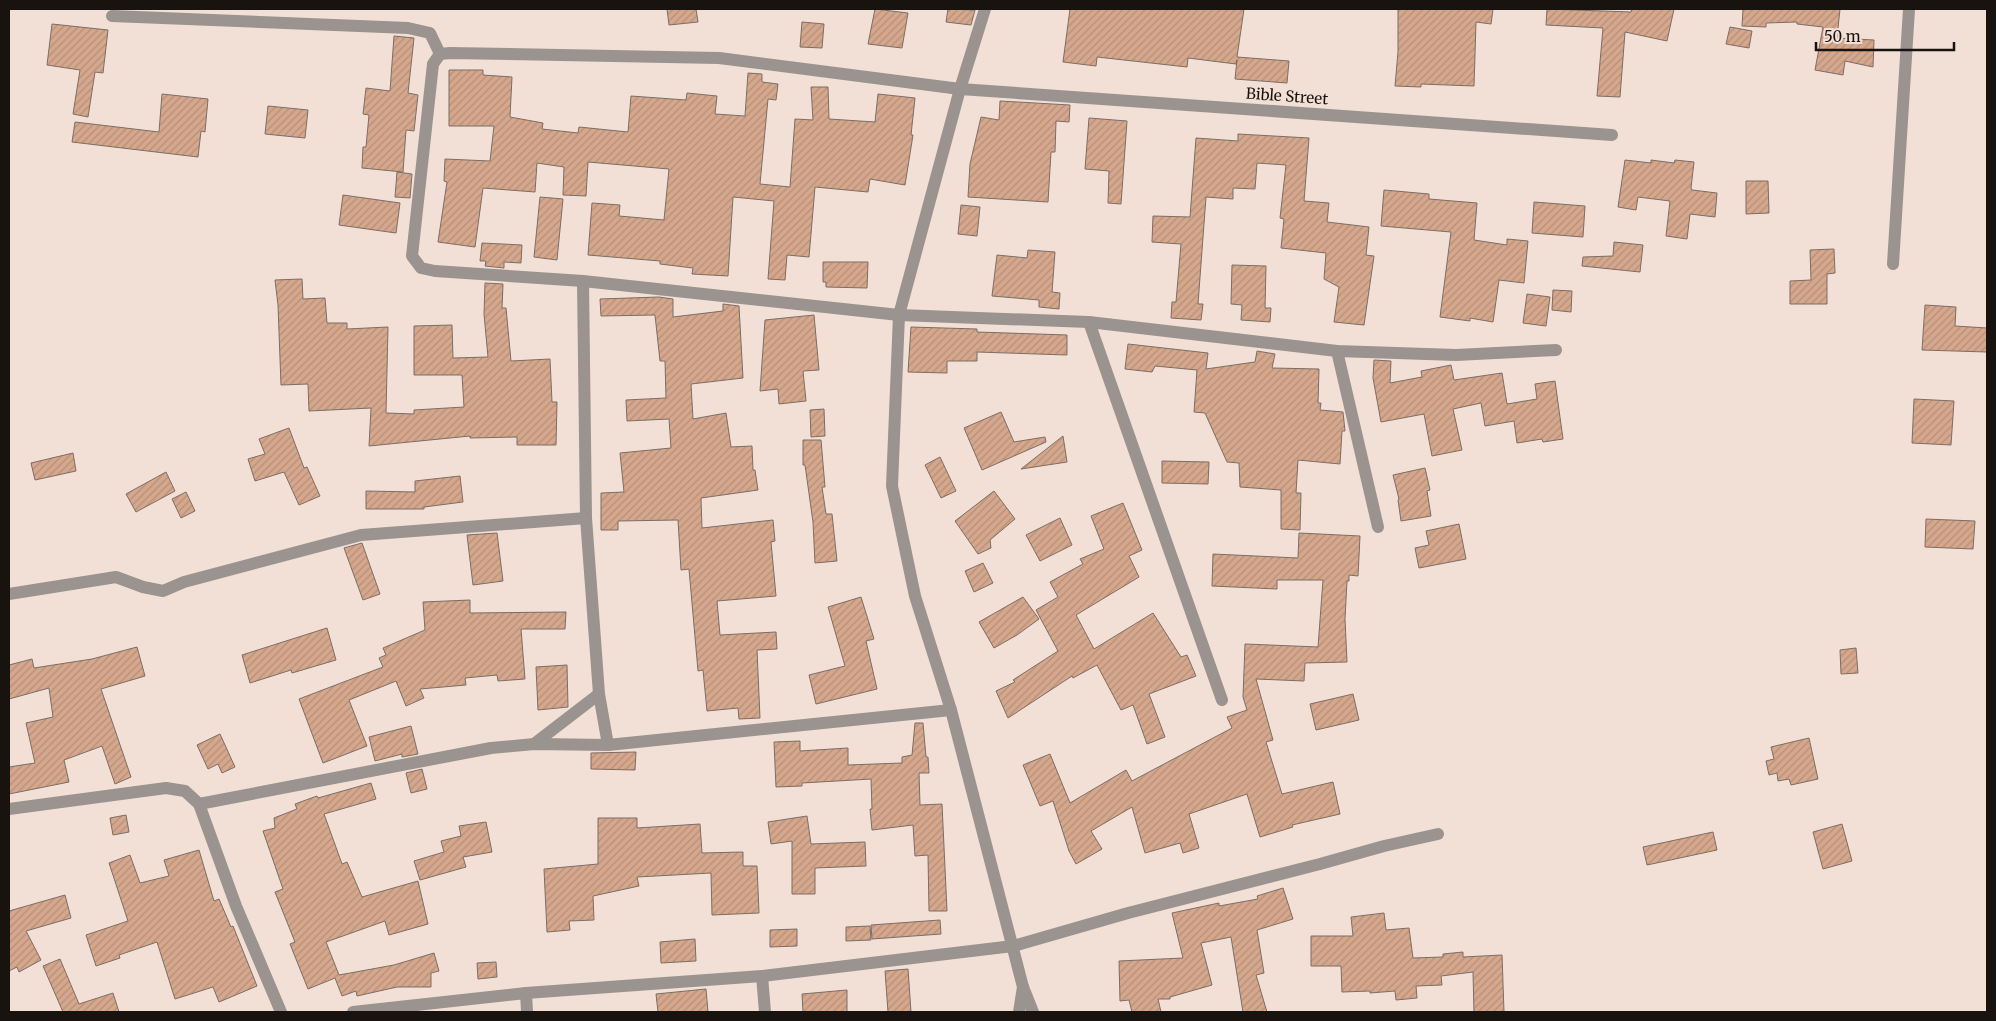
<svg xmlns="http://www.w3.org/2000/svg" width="1996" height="1021" font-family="Merriweather,serif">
<defs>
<pattern id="building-hatch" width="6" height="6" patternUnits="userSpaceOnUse" patternTransform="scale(1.25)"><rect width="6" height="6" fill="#d5a78d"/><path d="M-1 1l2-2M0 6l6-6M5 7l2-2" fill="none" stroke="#b68f78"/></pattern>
</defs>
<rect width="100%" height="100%" fill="#f2e0d6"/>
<!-- building -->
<g fill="url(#building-hatch)" stroke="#7d6d64">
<path d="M667,9H696L698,22L669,25Z"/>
<path d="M875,9L908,13L902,48L868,44Z"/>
<path d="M948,9L975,10L971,25L946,22Z"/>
<path d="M1070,9H1244L1237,57L1289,61L1287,83L1235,79L1237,60L1236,64L1188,58L1187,67L1097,57L1096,66L1063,62Z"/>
<path d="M1398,9H1493L1491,24L1476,22L1474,86L1421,84V87L1395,86L1398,52Z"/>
<path d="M1547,9L1631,12L1632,9H1674L1667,41L1625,32L1620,97L1597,96L1603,28L1546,25Z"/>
<path d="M1743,9H1840L1837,38L1874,40L1873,67L1845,61L1843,75L1815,70L1823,27L1797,24V22L1766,23V27L1742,26Z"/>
<path d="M802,22L824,24L822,48L800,47Z"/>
<path d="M52,24L108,30L103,73L95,72L88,117L73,114L80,70L47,65Z"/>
<path d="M1730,27L1752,31L1749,48L1726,44Z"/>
<path d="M394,36L414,38L408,93L418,95L414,131L406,130L403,172L362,168L363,147H366L369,115L363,114L366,88L390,91Z"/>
<path d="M449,70H483V75L512,77L510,117L543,123L542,129L578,133L579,127L628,132L631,96L686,100L687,93L717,96L715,114L745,116L748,73L762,74V82L778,84L776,100L768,99L760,184L790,187L795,119L813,120L811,87H828L829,119L875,122L878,94L915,98L911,135H913L905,185L870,179L868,192L815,187L809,257L787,255L785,280L768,279L774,201L733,197L728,276L692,274L693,268L660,264V261L588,255L592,203L620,205L619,216L664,220L669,169L588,162L586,196L563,195L564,167L537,163L535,192L483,188L475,247L438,242L447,182L444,181L445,159L490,161L494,126H449Z"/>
<path d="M162,94L208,99L205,132L201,131L198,157L72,142L75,122L159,132Z"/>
<path d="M1000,101L1070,105L1069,122L1056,121L1055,152H1051L1048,202L968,197L970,164L981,117L999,120Z"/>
<path d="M268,106L308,110L305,138L265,134Z"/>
<path d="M1089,118L1127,121L1121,204L1108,203L1109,171L1085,169Z"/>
<path d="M1238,134L1309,138L1304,201L1329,203L1327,222L1369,227L1366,255L1374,256L1364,325L1334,322L1339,287L1324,279L1326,253L1281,248L1284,219L1280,218L1286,165L1257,163L1255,189L1233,188V199L1206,197L1198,304H1203L1201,320L1171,318L1172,302H1176L1181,244L1152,242L1153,216L1190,217L1196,138L1238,141Z"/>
<path d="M1625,160L1651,163V160L1674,163L1675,160L1694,162L1691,188L1692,190L1717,193L1715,217L1690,214L1687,239L1666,236L1670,201L1638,197L1636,210L1618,207Z"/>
<path d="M397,172L412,174L410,198L395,197Z"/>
<path d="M1746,181H1768L1769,213L1746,214Z"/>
<path d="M1384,190L1429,194V199L1477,203L1474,240L1507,245V239L1528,241L1524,283L1499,280L1493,322L1470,318V321L1440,317L1451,232L1381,226Z"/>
<path d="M343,195L400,203L396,233L339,225Z"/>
<path d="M540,197L563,199L557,260L534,257Z"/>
<path d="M1534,202L1585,206L1583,237L1532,233Z"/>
<path d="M961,205L980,207L977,236L958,234Z"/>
<path d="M1614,242L1643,245L1640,272L1582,266L1583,257L1613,256Z"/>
<path d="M482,243L522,245L521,263L504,262V268L485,266L486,261H480Z"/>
<path d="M1834,249L1835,273L1827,274V304H1790V281L1811,280L1810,250Z"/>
<path d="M1028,250L1055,252L1052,292L1060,293L1059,309L1039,307V300L992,296L997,255L1027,258Z"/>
<path d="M823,262H868L867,288L826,287V282H823Z"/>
<path d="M1232,265L1266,266L1265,308H1271L1270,322L1241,320L1242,305L1231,304Z"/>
<path d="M302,279L303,299L325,298L327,323H347V329L388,327L386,413L414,414V410L464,407L462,375H414V326L452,325L453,358L488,357L484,314L485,283L503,284L502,308H506L511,361L550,359L552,402H557L556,445H517V437L470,438V436L369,446L371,408L309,411L308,384L281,385L278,305L275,280Z"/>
<path d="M1553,290L1572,291L1571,312L1552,310Z"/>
<path d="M1527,294L1550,297L1546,326L1523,323Z"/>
<path d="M659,297L673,299V317L723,311V304L739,306L743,378L691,384L693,419L726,413L731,447L752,446L753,470H755L758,490L701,498L702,528L773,520L775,541L771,542L776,596L717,601L720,635L776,632L777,649L757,650L760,718L739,719L738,708L707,711L703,670L698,671L689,569L681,570L678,520L618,521V530H601V493L624,492L620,453L671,448L669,419L627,421L626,400L666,398L665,361H660L655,315L601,316L600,299Z"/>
<path d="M1925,305L1956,307L1955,326L1987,328V352L1922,350Z"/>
<path d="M814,315L819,370L803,371L806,401L779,404L778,389L760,391L765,320Z"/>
<path d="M911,327L977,329V332L1067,335V355L977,352V361H947V373L908,372Z"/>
<path d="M1128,344L1208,353L1206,369L1255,362L1257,351L1275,354L1272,368L1319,369L1318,403H1321L1320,410L1343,412L1345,431H1342L1340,464L1298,460L1296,493H1301L1300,530L1281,529V490L1240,487L1239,463L1227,462L1205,413L1194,412L1197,370L1155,366L1152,372L1125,369Z"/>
<path d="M1374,360L1391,361L1390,383L1422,377L1421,371L1451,365L1454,380L1502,373L1507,404L1537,399L1535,384L1555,381L1563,439L1543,442L1542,439L1517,443L1514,421L1485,426L1481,403L1453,409L1462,450L1432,456L1424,414L1381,422L1373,378Z"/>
<path d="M1914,399L1954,401L1951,445L1912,443Z"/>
<path d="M824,409L825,436L811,437L810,410Z"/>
<path d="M1001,412L1014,442L1045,437L1046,442L982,470L964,428Z"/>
<path d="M289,428L304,468L307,467L320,496L299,505L284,472L255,481L248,459L265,454L259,439Z"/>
<path d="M1063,436L1067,462L1021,469Z"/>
<path d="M803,440H821L825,487H822L826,514H832L837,561L815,563L813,522L805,465H803Z"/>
<path d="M73,453L76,471L35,480L31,463Z"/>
<path d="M940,457L956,491L941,498L925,465Z"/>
<path d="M1162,461L1209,462L1208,484L1162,483Z"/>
<path d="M1425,468L1430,490L1427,491L1431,516L1401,521L1398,500L1399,499L1393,475Z"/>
<path d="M166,472L175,491L136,512L126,494Z"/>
<path d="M460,476L463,502L424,507V509H366V491L415,492V481Z"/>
<path d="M994,491L1015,519L990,540L991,548L978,554L955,521Z"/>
<path d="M186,492L195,511L181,518L172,499Z"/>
<path d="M1123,503L1142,550L1129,556L1139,577L1076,615L1094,649L1153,613L1181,657L1187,655L1196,676L1149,694L1165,737L1147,744L1133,705L1121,710L1097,665L1073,678L1072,676L1008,718L996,691L1015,682L1013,680L1058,651L1036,610L1058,597L1050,582L1083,564L1080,559L1104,549L1091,516Z"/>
<path d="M1060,518L1072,545L1040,561L1026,535Z"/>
<path d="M1926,519L1975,521L1973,549L1925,547Z"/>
<path d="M1459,524L1466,559L1419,568L1415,548L1429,545L1426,531Z"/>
<path d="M497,533L503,581L473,585L467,535Z"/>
<path d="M1299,533L1360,536L1358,576L1349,575V581H1347L1345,619L1347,662L1305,663L1304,681L1256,679L1273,740L1266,742L1282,794L1333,782L1340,814L1292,825L1293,827L1260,837L1247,794L1189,814L1199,848L1183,853L1180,843L1145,853L1132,807L1091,831L1102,849L1076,864L1069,851L1053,801L1040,806L1023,765L1050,754L1070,803L1126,770L1132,781L1232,728L1227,717L1247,710L1243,697L1245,644L1318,647L1323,580H1277V589L1212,586L1213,554L1298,558Z"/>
<path d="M362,543L380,594L363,600L344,548Z"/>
<path d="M983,563L993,583L974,592L965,571Z"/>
<path d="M861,597L874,639L866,641L877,689L816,704L809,675L845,666L828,607Z"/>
<path d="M1023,597L1039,619L1017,635L994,648L979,622Z"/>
<path d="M470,600V613L566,612L565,629H521L525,679L498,681L497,675L465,678L466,685L420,689L424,698L406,706L396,681L349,700L367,746L323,763L299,699L383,667L379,658L386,655L383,648L425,630L423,602Z"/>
<path d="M327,628L336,660L292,673L291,670L250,683L242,655Z"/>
<path d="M137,647L145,676L101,689L131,777L115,784L102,746L64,760L69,782L9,794V767L35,763L26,723L53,717L49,688L9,699V665L32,659L34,668L92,659Z"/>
<path d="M1856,648L1858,673L1841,674L1840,650Z"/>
<path d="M567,665L568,707L538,710L536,667Z"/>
<path d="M1353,694L1359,720L1316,730L1310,704Z"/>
<path d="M915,723H923L926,757H928L929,773H919L920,805L942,804L947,911H929L928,855L915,856L913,825L872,830L870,809H872L871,779L802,783V786L776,787L774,742L800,741V751L848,748V765L902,763V757L912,755Z"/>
<path d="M411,726L418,754L402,757V754L375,761L369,737Z"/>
<path d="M220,734L235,767L222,773L218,764L208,769L197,745Z"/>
<path d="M1809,738L1818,779L1791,785L1789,779L1778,781L1777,773L1769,775L1766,761L1774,759L1771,747Z"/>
<path d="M636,752L635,770L591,769V753Z"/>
<path d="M422,769L427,789L411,793L406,773Z"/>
<path d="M371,783L376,799L324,814L342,864L347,862L362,897L418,881L428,924L389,935L385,921L326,942L339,975L394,965L434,953L439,971L431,973V987H397L357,996L356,991L342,996L335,978L308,989L290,944L295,942L275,892L283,889L263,831L275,828L274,818L297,809L295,804L317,796L318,798Z"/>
<path d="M126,815L129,832L113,835L110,818Z"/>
<path d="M807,816L811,844L865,842L866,866L815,868V894H792V841L771,844L768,822Z"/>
<path d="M598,818H637V828L700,824L702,853L743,852V866H757L759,913L712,915L711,873L637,877L639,886L593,896L594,920L569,921L570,930L547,932L544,869L598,864Z"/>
<path d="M486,822L492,852L463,857L466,867L420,880L414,861L444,852L441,841L461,836L459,826Z"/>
<path d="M1842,824L1852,861L1823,869L1813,832Z"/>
<path d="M1713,832L1717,850L1647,865L1643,847Z"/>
<path d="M199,850L214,901L219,899L231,927L233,926L257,986L219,1002L213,987L175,999L157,942L119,955L120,958L96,966L86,935L128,921L109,863L130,855L140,883L169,876L164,860Z"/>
<path d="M1283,888L1293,919L1257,930L1264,973L1256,975L1267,1012H1243L1231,937L1201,943L1212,985L1170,997V999H1158L1161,1012H1132L1129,1000L1120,1001L1119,961L1183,958L1172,913L1219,903V906L1258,899L1257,896Z"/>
<path d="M65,895L71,918L26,931L41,960L19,972L17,967L9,971V911Z"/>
<path d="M1384,913L1386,930L1409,928L1413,958L1443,957V954L1463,952V957L1502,955L1504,1012H1474L1473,972L1441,976L1442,985L1416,986L1417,998L1396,1000L1395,991L1370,993V991L1342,992L1341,966H1311V936H1353L1351,917Z"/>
<path d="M940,920L941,934L872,939L871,925Z"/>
<path d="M870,926L871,940L846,941V927Z"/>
<path d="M797,929V946L770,947V930Z"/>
<path d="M695,939L696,961L661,963L660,942Z"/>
<path d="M60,959L79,1004L113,993L119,1012H63L43,966Z"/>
<path d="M496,962L497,977L478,979L477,963Z"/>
<path d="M908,969L911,1012H888L885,971Z"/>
<path d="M706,989L708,1012H658L656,994Z"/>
<path d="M847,990V1012H803L802,994Z"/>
</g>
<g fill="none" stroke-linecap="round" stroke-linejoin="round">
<!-- minor -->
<g stroke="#9b938f" stroke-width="12">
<path d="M985,9L960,89L899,315L892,486L915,596L951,710L1023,987L1019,1012"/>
<path d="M112,16L408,28L430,33L440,54"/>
<path d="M1893,264L1909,9"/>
<path d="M583,281L586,518L599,694L608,745"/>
<path d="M1089,322L1222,700"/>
<path d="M1556,350L1456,355L1337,351L1089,322L899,315L583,281L435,271L421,268L412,256L433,64L440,54L450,53L719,58L960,89L1612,135"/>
<path d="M1337,351L1378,527"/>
<path d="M9,594L116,577L143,587L163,591L184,582L361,535L586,518"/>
<path d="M534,744L599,694"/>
<path d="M199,804L491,748L534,744L608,745L951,710"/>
<path d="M9,809L166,788L185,791L199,804L236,906L281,1012"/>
<path d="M762,976L765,1012"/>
<path d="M1023,987L1033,1012"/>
<path d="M526,993L527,1012"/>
<path d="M353,1012L526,993L762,976L1013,946L1128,913L1320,864L1384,846L1438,834"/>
</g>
</g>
<g text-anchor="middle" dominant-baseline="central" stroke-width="4" stroke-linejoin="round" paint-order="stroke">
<!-- street labels -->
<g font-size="15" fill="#19130f" stroke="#f2e0d6">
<text transform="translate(1287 96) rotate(4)">Bible Street</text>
</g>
</g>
<!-- border -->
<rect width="1996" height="1021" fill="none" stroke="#19130f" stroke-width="20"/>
<!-- scale -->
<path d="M1816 42v8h138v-8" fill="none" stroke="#19130f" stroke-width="2.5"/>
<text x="1824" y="42" font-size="15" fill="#19130f" stroke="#f2e0d6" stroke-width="4" paint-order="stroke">50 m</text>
</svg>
